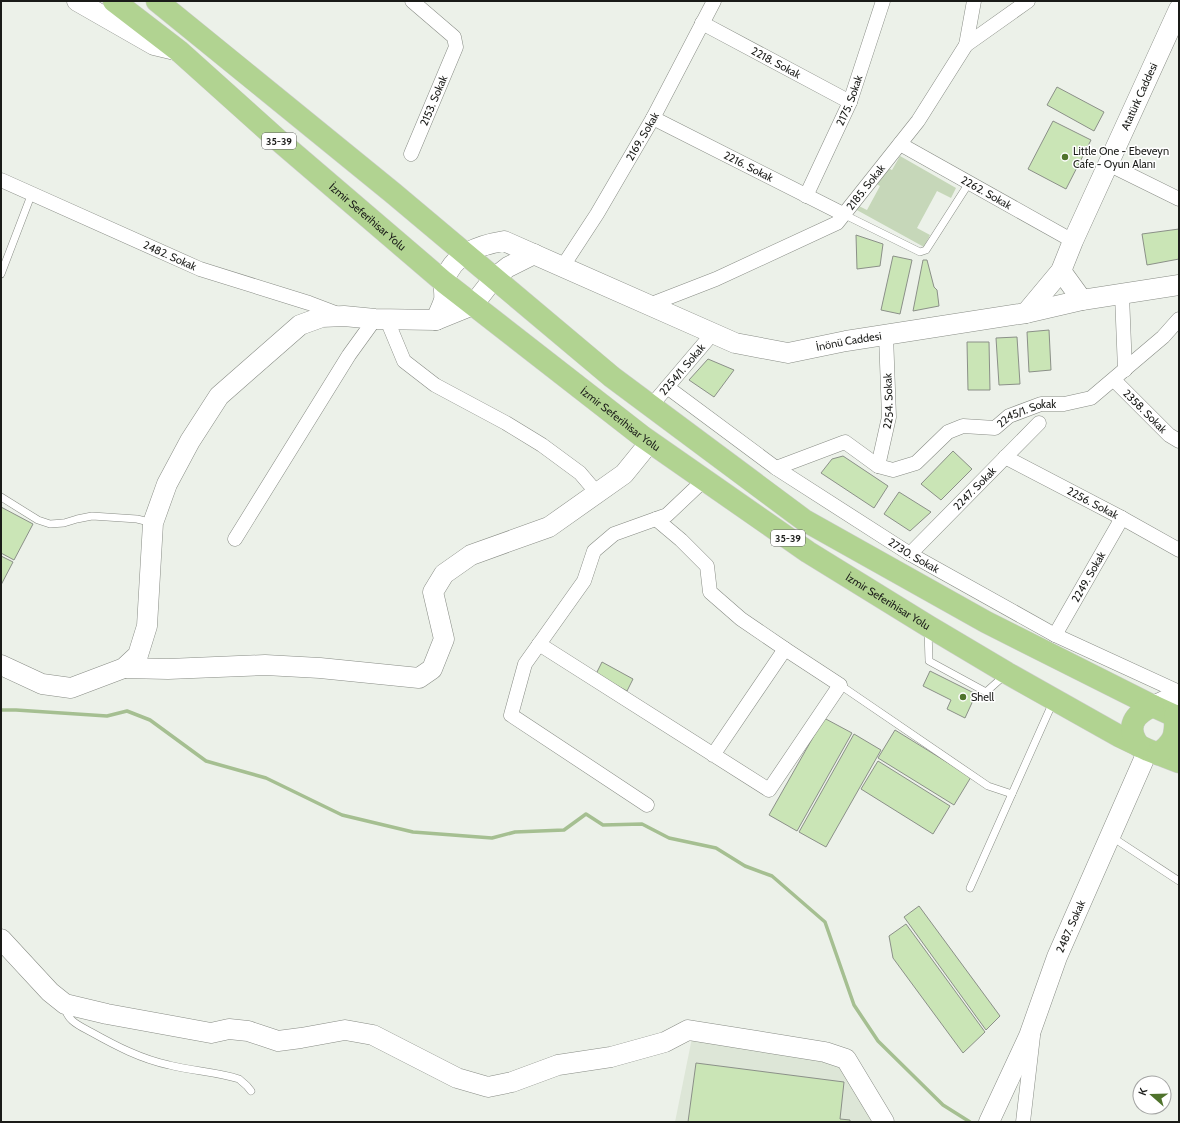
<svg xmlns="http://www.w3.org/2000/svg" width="1180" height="1123" font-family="Cabin,sans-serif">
<rect width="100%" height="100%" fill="#ecf1e9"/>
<!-- built -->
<path fill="#dde6d7" d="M693,1033L831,1050L883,1122H675Z"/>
<!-- green -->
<path fill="#c6d7b9" d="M900,156L956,188L951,198L937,191L917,228L930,235L924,247L855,209L857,205L867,210L880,186L873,182L882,165L892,170Z"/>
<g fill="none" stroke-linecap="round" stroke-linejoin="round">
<!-- stream -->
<path stroke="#a5bf91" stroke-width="3.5" d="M1,710H16L107,716L127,711L150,720L206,761L266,778L342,815L413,832L492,838L515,832L564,830L586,814L603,825L642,824L669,838L716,848L745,866L772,876L825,922L854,1005L878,1041L943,1105L970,1122"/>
</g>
<!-- building -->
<g fill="#cae5b6" stroke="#8b9088">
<path d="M1057,87L1104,112L1094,131L1047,105Z"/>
<path d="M1053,121L1091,140L1066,189L1028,169Z"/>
<path d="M1179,229V259L1147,265L1142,234Z"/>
<path d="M856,235L883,244L880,266L857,269Z"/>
<path d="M893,256L912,260L900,314L881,310Z"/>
<path d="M923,260H927L934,287L937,290L939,306L913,311Z"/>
<path d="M1049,330L1051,370L1029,372L1027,332Z"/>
<path d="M1017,337L1020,384L999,385L996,338Z"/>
<path d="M967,342H989L990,390H968Z"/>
<path d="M708,359L734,370L714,397L689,380Z"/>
<path d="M953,451L972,469L941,500L921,484Z"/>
<path d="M843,456L888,486L874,508L821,473L832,459Z"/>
<path d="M899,492L931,512L910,531L884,514Z"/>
<path d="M1,507L33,524L14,560L1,553Z"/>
<path d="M1,556L13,562L1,585Z"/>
<path d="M602,662L633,679L627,691L596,674Z"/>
<path d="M930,671L976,694L965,718L947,709L951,700L923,686Z"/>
<path d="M824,718L852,733L797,831L769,815Z"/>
<path d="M895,730L971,777L954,805L878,758Z"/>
<path d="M854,734L881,750L826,847L799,832Z"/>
<path d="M878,761L950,806L933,834L861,789Z"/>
<path d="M919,906L1000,1016L986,1030L904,917Z"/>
<path d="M906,924L985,1032L963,1053L893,958L889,936Z"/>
<path d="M696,1063L844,1082L840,1119L850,1120V1122H688Z"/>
</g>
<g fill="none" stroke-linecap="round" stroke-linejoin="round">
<!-- lane casing -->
<g stroke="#888c85" stroke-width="8">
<g id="lane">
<path d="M843,214L920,252L926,250L969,183"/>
<path d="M1,274L32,193"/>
<path d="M1,497L38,520L50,524L64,523L77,519L92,516L137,519L153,523"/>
<path d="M928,630L929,661L986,692L1005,675"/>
<path d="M840,685L988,786L1012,794"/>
<path d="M1112,837L1179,881"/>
<path d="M970,888L1053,702"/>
<path d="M65,1005C65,1020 80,1026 91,1032C116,1046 141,1059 169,1065C192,1071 217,1072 239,1079L247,1086L251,1091"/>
</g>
</g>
<!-- street casing -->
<g stroke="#888c85" stroke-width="15">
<g id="street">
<path id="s1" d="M702,23L850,102"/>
<path d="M966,45L974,1"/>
<path id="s2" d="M653,118L843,214"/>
<path id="s3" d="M900,144L1073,241"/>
<path id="s4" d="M411,154L456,47L454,37L412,1"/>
<path d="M1108,164L1179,199"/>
<path id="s5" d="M1,180L200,269L309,303L338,314"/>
<path id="s6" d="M806,196L850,102L883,1"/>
<path id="s7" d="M563,266L597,214L653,118L714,1"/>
<path d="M1122,295L1125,370"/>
<path id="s8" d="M649,305L716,279L837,223L918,121L966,45L1028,1"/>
<path d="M387,320L404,361L435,385L506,423L542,445L580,473L597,493"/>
<path id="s9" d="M1114,380L1169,435L1179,441"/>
<path id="s10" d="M667,387L776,468L910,554L1055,635L1179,692"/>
<path id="s11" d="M651,406L713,333"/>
<path id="s12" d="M1005,457L1122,518L1179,550"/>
<path id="s13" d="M878,466L889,417L886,335"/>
<path id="s14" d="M776,468L845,442L878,466L893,470L916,463L948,432L963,426L995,428L1009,416L1041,404H1064L1091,398L1163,337L1179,319"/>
<path d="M656,519L681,540L707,566L710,592L741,619L785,649"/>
<path d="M235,539L349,355L375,319"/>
<path id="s15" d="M910,554L1039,423"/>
<path id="s16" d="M1055,635L1122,518"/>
<path d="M539,644L769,790L840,685L785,649L713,755"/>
<path d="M647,805L511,715L525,664L584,581L594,551L614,534L667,515L704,480"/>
<path d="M1023,1122L1033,1036"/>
</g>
</g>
<!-- secondary casing -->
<g stroke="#888c85" stroke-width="21">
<g id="secondary">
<path d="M77,1L154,45L175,50"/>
<path d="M1061,271L1082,300"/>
<path id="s17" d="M1026,313L1061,271L1073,241L1179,9"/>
<path id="s18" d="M436,320C438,314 442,307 444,300C445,294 443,288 444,282C452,254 479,245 504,241L735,343L788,353L846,341L1026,313L1082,300L1179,285"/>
<path d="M1,665L42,684L71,688L124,668L138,655L147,626L153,523L167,484L190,441L219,396L300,325L322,317L344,316L375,319L436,320L473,305L494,278L508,267L534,254"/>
<path d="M124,668L168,669L265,665L320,668L419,678L432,669L444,639L433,592L444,574L471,555L549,527L624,474L650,442"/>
<path d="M1153,706L1179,694"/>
<path d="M1,939L50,992L65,1004L107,1014L211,1033L229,1029L248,1031L278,1041L301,1038L345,1030L373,1035L457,1078L488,1087L512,1082L558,1065L611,1057L665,1042L688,1030L825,1052L846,1059L884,1122"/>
<path id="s19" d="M989,1122L1029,1036L1057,957L1148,750"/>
</g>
</g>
<!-- primary casing -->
<g stroke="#cdcdcc" stroke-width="23">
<g id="primary">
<path id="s20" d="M114,1L179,51L277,139L444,282L643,437L808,552L928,626L1007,673L1119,736L1148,750L1179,762"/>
<path d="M157,1L393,193L612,377L804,520L986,622L1153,706L1179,718"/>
<path d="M1139,746C1125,727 1134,714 1153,706"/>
<path d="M1158,754C1174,742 1176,736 1175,716"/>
</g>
</g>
<!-- lane -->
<use href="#lane" stroke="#fff" stroke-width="7"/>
<!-- street -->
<use href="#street" stroke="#fff" stroke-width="14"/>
<!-- secondary -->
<use href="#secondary" stroke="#fff" stroke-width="20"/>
<!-- primary -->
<use href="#primary" stroke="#b1d391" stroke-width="22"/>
</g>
<!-- markers -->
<g fill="#4f732c" stroke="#fff" stroke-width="1.5">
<circle cx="1065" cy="157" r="4"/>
<circle cx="963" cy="697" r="4"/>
</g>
<g text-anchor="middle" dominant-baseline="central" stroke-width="3" stroke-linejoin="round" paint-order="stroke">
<!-- shield labels -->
<g fill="#fff" stroke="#5f5f5d" stroke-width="1">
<rect x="262" y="133" width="34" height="16" rx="3"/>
<rect x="771" y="530" width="34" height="16" rx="3"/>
</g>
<g font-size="10" font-weight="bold" fill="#1a1b18">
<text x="279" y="141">35-39</text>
<text x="788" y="538">35-39</text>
</g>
<!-- street labels -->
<g font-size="11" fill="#1a1b18" stroke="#fff">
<text stroke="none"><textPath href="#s1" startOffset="84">2218. Sokak</textPath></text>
<text stroke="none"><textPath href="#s17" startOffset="246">Atatürk Caddesi</textPath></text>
<text stroke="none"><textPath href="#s6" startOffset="105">2175. Sokak</textPath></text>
<text stroke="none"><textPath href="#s4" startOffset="58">2153. Sokak</textPath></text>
<text stroke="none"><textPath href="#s7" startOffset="152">2169. Sokak</textPath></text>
<text stroke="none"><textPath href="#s2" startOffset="107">2216. Sokak</textPath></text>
<text stroke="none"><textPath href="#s8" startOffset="251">2185. Sokak</textPath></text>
<text stroke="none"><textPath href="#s3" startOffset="99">2262. Sokak</textPath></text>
<text stroke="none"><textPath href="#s20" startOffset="333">İzmir Seferihisar Yolu</textPath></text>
<text stroke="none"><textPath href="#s5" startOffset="185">2482. Sokak</textPath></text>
<text stroke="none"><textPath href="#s18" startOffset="485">İnönü Caddesi</textPath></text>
<text stroke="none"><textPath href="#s11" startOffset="48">2254/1. Sokak</textPath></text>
<text stroke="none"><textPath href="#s13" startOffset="66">2254. Sokak</textPath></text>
<text stroke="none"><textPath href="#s9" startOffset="44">2358. Sokak</textPath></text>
<text stroke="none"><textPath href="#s14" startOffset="283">2245/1. Sokak</textPath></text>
<text stroke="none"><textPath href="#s20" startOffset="657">İzmir Seferihisar Yolu</textPath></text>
<text stroke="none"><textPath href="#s15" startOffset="92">2247. Sokak</textPath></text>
<text stroke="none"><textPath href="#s12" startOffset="99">2256. Sokak</textPath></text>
<text stroke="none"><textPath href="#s10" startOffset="299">2730. Sokak</textPath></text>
<text stroke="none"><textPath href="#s16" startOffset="67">2249. Sokak</textPath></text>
<text stroke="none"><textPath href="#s20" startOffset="981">İzmir Seferihisar Yolu</textPath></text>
<text stroke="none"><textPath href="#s19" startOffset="212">2487. Sokak</textPath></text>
</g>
<!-- poi labels -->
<g font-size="11" fill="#1a1b18" stroke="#fff" text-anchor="start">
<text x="1073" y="151">Little One - Ebeveyn<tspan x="1073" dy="13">Cafe - Oyun Alanı</tspan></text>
<text x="971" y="697">Shell</text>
</g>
</g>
<!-- border -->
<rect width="1180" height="1123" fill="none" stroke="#1a1b18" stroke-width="4"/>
<!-- north arrow -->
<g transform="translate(1152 1095) rotate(290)"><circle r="19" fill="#ffffff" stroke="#a3a4a3"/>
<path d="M0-3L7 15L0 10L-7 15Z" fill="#4f732c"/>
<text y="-6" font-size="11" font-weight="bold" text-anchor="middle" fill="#1a1b18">K</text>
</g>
</svg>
